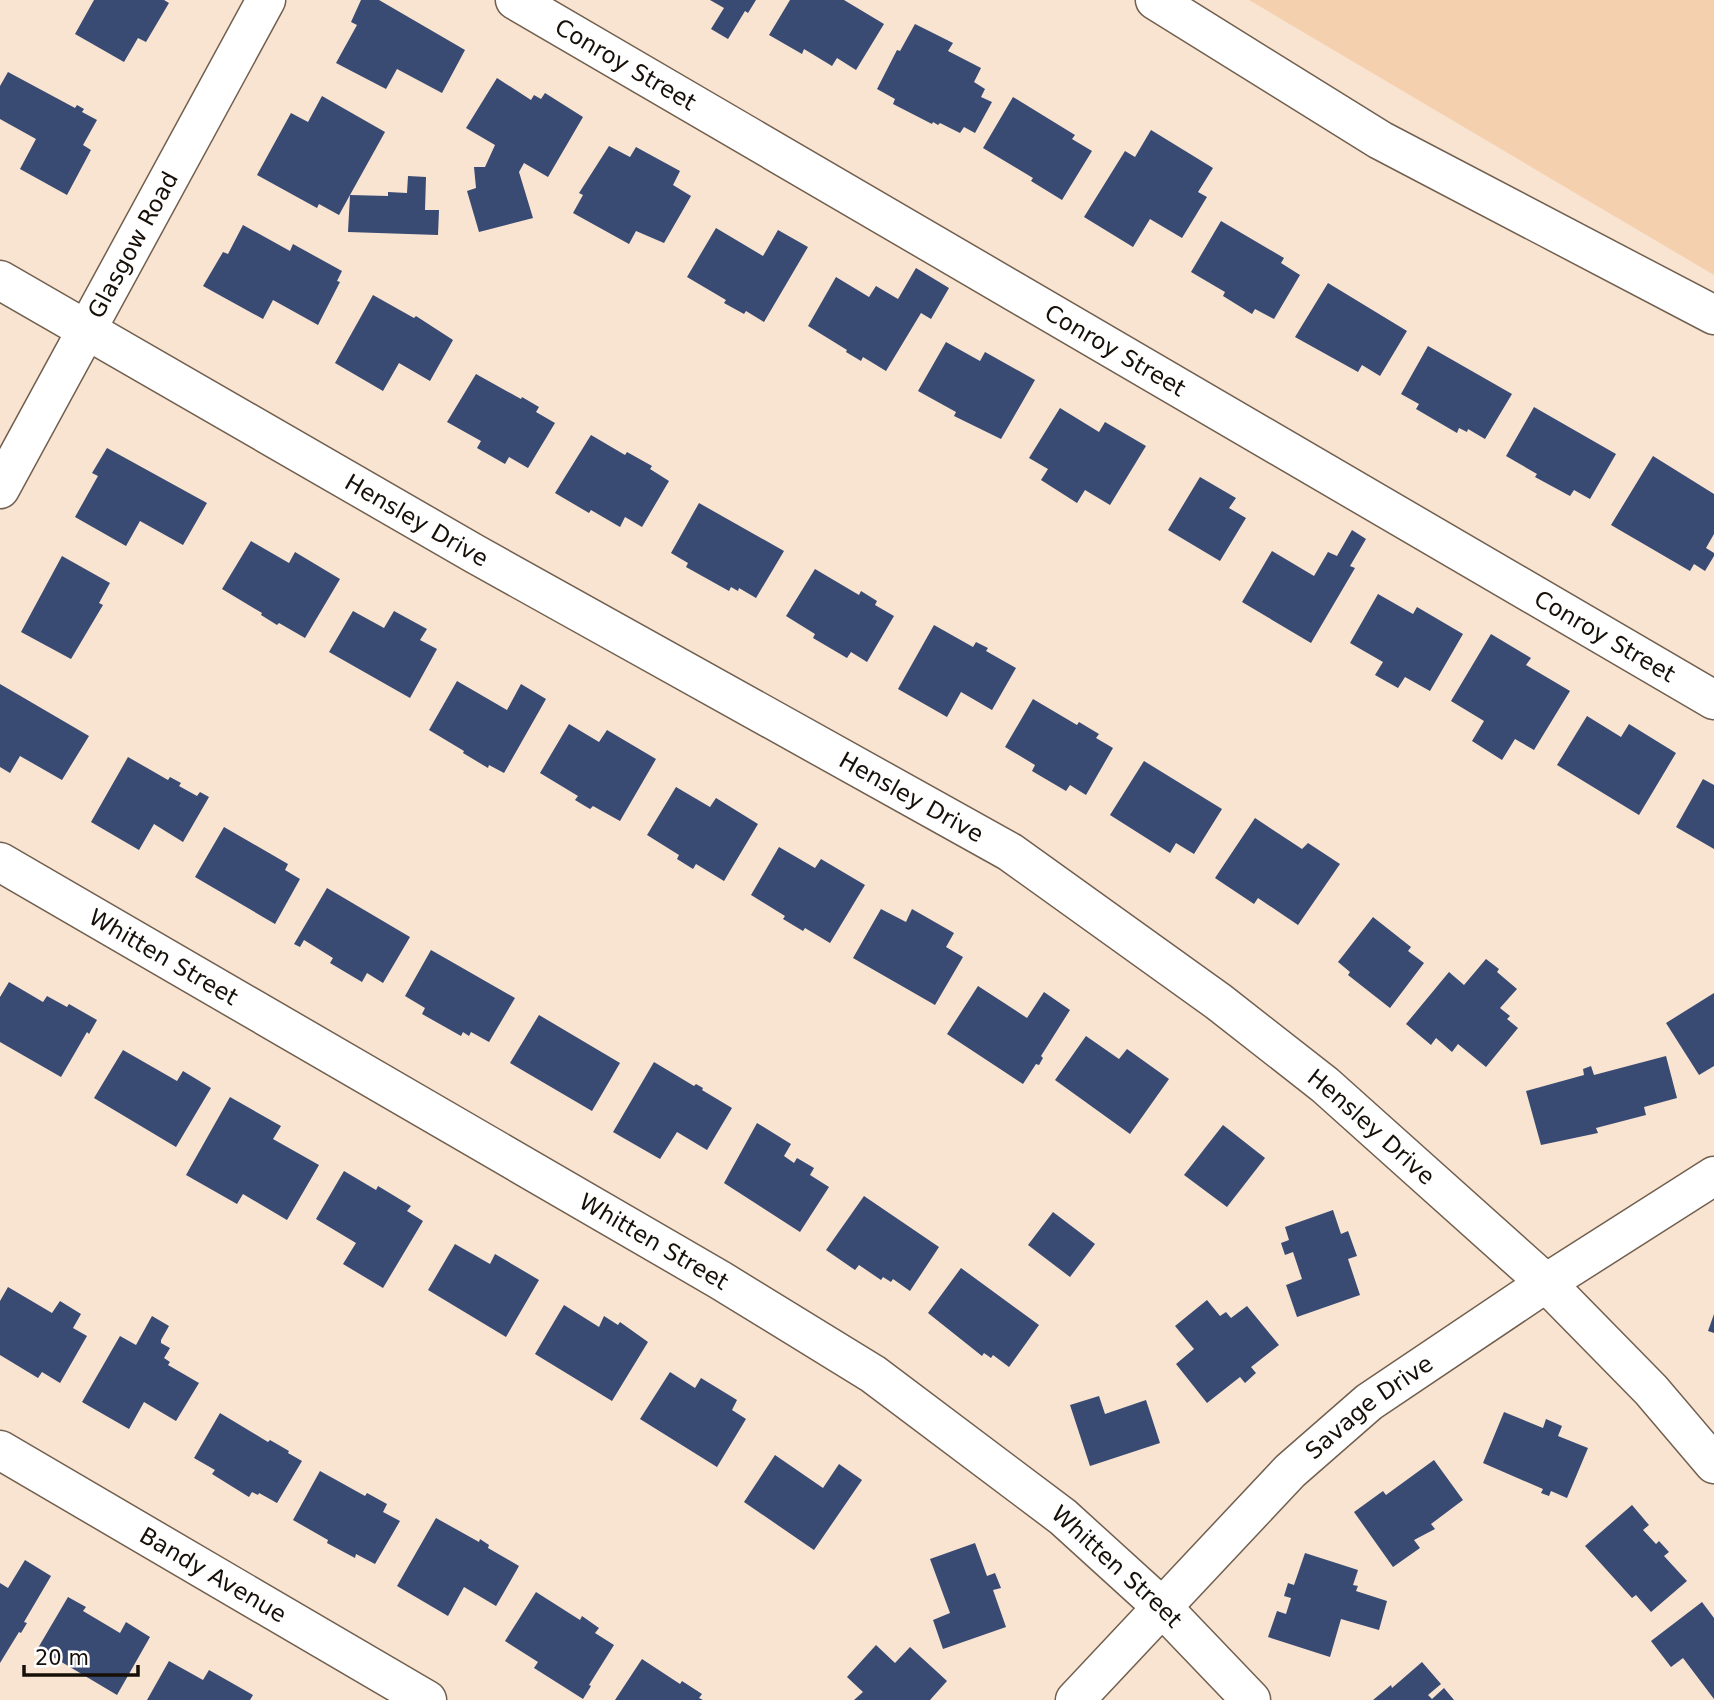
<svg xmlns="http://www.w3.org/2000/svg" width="1714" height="1700" font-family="'DejaVu Sans',sans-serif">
<rect width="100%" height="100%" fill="#f9e4d1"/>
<!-- green -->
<path fill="#f4d0af" d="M1249,0H1714V275Z"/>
<!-- building -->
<g fill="#394a73">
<path d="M94,0H164L169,3L146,42L138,38L124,62L75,34Z"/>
<path d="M361,0H379L465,50L442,93L397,69L386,89L336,63L357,25L351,22Z"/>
<path d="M710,0H756L748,13L745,11L728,39L711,29L724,8Z"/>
<path d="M790,0H844L884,24L856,70L837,58L832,66L804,49L802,54L769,35Z"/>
<path d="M915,24L953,43L948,51L981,68L974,82L985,89L981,97L992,102L975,133L964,127L960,133L940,123L938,125L933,122L932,124L893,104L895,99L877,89L897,50L900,51Z"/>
<path d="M8,72L75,108L77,105L84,109L82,112L97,120L83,145L91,150L67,195L20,169L36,139L0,119V86Z"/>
<path d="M497,78L531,100L534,95L541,99L545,93L583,117L548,177L524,163L519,172L533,218L479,232L467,191L476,188L474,167H485L495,145L466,128Z"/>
<path d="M322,96L385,132L350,195L388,196V192L407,193L408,176L426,177L425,210H439L438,235L348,232L350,195L339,215L319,204L317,208L257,175L291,113L308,122Z"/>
<path d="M1013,97L1075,135L1072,139L1092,151L1062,200L1031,181L1033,178L983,148Z"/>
<path d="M1151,130L1213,168L1198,192L1207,197L1182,238L1150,219L1133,247L1084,217L1125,151L1135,157Z"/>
<path d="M609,146L630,157L636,147L680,171L673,185L691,196L664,243L636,231L629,244L573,213L583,195L579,193Z"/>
<path d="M1221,221L1284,258L1281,263L1300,275L1274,319L1255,309L1252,314L1223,296L1225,292L1191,272Z"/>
<path d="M243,225L290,251L293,244L342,271L337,281L340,282L318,325L273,300L263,319L203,286L223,252L228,254Z"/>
<path d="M716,228L763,256L778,230L808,247L764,322L746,311L744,314L724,303L726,300L687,277Z"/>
<path d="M916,268L949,288L931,319L921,313L886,371L863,357L861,361L846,352L847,350L808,326L836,277L869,297L876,286L898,299Z"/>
<path d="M1328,283L1407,331L1380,376L1362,365L1358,372L1295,337Z"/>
<path d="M373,295L414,318L416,316L453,340L430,381L399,363L383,391L335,363Z"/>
<path d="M946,342L980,361L985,352L1035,380L1001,439L954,416L956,412L918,391Z"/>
<path d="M1428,346L1512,394L1485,439L1468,429L1467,432L1459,428L1457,433L1416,409L1419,404L1401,394Z"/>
<path d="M476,374L521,399L522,397L539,407L536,412L555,423L528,468L509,457L505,464L477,448L481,441L447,422Z"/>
<path d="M1534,407L1616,454L1590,499L1574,490L1570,496L1535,477L1537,474L1506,456Z"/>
<path d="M1060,408L1099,432L1105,422L1146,446L1110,505L1085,490L1077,503L1041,480L1048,469L1029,458Z"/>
<path d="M591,435L625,455L627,452L652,466L650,469L669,481L642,527L625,517L620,527L591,510L589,513L555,493Z"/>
<path d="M107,448L207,503L183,545L140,521L126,546L75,517L98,476L92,473Z"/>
<path d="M1653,456L1714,494V534L1706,548L1714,553V556L1705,571L1694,564L1690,571L1611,525Z"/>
<path d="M1200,477L1236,498L1229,508L1246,518L1220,561L1168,530Z"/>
<path d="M699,503L784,551L756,598L739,588L738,591L731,587L729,591L686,567L688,563L671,553Z"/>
<path d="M1352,530L1366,539L1350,566L1355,568L1311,643L1242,602L1272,551L1314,576L1328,552L1337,556Z"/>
<path d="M251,541L289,563L295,552L340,579L305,638L279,623L277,625L261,615L262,613L222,589Z"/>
<path d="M62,556L110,583L99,603L103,605L71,659L21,632Z"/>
<path d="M815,569L859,595L861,591L877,601L875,605L894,616L867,662L851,652L847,658L813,638L815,634L786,616Z"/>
<path d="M1378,594L1413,614L1417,607L1463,634L1430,691L1405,677L1398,688L1375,675L1383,662L1350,643Z"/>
<path d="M353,611L384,628L394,611L427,629L420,640L437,649L410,698L329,652Z"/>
<path d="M934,625L973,647L976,642L988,648L986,651L1016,668L992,710L961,692L947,717L898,689Z"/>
<path d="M1491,634L1531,658L1526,665L1570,691L1534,750L1515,739L1502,760L1472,741L1484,721L1451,701Z"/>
<path d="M457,681L507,710L521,684L546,699L504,773L489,765L488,768L463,753L464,751L429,730Z"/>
<path d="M0,684L89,736L62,780L20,756L10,773L0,767Z"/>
<path d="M1033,699L1077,725L1079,722L1099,734L1096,738L1113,748L1086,795L1070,785L1066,791L1032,771L1035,765L1005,747Z"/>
<path d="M1587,716L1621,737L1629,724L1676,753L1639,815L1557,765Z"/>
<path d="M569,724L599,742L607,730L656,759L620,821L593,806L590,809L575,800L578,796L540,773Z"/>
<path d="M128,757L168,780L170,777L181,783L179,786L197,796L200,792L209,797L183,842L154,824L139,850L91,822Z"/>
<path d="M1144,761L1222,809L1194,854L1176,843L1170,853L1110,815Z"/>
<path d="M1703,779L1714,785V849L1676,827Z"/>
<path d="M676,787L710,807L716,798L758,824L724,881L696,864L693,869L677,859L679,855L647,835Z"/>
<path d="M1255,818L1302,849L1308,843L1340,864L1298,925L1258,898L1254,904L1215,878Z"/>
<path d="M224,827L288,864L285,870L300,879L275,924L195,877Z"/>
<path d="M779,847L815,868L821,859L865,885L830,943L805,928L803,931L783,919L785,916L751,895Z"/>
<path d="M327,888L410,937L383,983L367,973L362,982L330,963L333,958L304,940L300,947L294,944Z"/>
<path d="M881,909L906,922L912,909L954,933L946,947L963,957L935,1005L853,958Z"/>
<path d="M1373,917L1411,947L1408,951L1424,963L1390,1008L1348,975L1350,972L1338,962Z"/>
<path d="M431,950L515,998L489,1042L471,1032L469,1036L463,1032L461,1036L422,1014L425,1008L405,996Z"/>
<path d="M1486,959L1499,969L1497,972L1517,989L1500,1008L1510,1016L1507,1019L1518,1028L1486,1067L1458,1044L1452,1052L1436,1038L1431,1045L1406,1024L1449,972L1464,985Z"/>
<path d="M9,982L43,1002L47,996L67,1007L69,1004L97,1020L89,1034L87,1032L61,1077L0,1042V997Z"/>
<path d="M978,986L1027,1018L1044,992L1070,1010L1041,1056L1043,1058L1039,1065L1036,1064L1023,1084L947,1034Z"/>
<path d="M1714,993V1066L1699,1075L1666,1023Z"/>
<path d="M539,1015L620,1063L592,1111L510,1063Z"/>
<path d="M1086,1036L1119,1059L1127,1049L1169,1079L1130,1134L1055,1080Z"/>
<path d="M123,1050L177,1081L183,1071L211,1088L176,1147L94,1098Z"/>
<path d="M1666,1056L1677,1098L1644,1107L1646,1115L1596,1128L1598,1133L1541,1145L1526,1091L1584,1075L1583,1069L1591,1066L1594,1075Z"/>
<path d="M654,1062L694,1086L696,1084L703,1088L702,1090L732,1108L707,1150L677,1132L660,1159L613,1132Z"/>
<path d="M230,1097L281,1126L273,1139L319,1165L287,1220L243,1194L237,1204L186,1175Z"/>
<path d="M757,1123L791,1144L784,1156L794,1163L797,1158L814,1168L810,1175L829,1187L800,1232L724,1183Z"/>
<path d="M1223,1125L1265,1158L1227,1207L1184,1175Z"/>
<path d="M344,1171L376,1190L378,1186L411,1206L407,1211L423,1221L383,1288L343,1264L356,1243L316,1219Z"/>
<path d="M864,1196L939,1247L910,1291L893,1279L891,1282L883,1277L881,1280L859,1265L855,1270L826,1250Z"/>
<path d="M1333,1210L1341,1234L1348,1231L1357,1256L1348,1259L1360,1295L1297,1317L1286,1285L1302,1279L1293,1252L1285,1255L1281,1243L1289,1240L1285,1227Z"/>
<path d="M1053,1212L1095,1244L1070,1277L1028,1245Z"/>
<path d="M455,1244L490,1264L495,1254L539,1280L506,1337L428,1290Z"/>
<path d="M961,1268L1039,1325L1009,1367L993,1355L991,1358L984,1353L982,1356L928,1313Z"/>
<path d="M8,1287L52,1313L60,1301L81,1314L73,1328L87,1336L60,1383L42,1372L38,1378L0,1355V1301Z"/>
<path d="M1207,1300L1220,1316L1226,1312L1231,1318L1247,1306L1279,1345L1251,1367L1256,1373L1245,1383L1240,1377L1207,1403L1176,1364L1194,1349L1175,1326Z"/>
<path d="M564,1305L599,1327L604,1316L618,1325L620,1322L648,1342L612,1401L535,1354Z"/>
<path d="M1714,1314V1333L1708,1331Z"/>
<path d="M152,1316L169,1326L161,1340V1343L170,1348L164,1358L170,1362L168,1365L199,1383L176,1421L144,1402L129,1429L82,1402L120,1336L136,1345Z"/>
<path d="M670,1372L695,1388L701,1378L737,1400L732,1410L746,1419L717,1467L640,1419Z"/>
<path d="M1099,1396L1105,1414L1146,1400L1160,1443L1090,1466L1070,1405Z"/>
<path d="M1504,1412L1543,1428L1546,1419L1562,1426L1558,1436L1588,1448L1567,1498L1551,1491L1549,1496L1541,1493L1543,1489L1483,1463Z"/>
<path d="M220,1413L268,1442L270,1440L289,1451L288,1453L302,1461L277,1503L259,1493L258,1495L252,1492L249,1497L212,1474L215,1470L194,1458Z"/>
<path d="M775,1455L823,1488L839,1464L862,1480L814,1550L744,1502Z"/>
<path d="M1434,1460L1463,1500L1431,1524L1435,1529L1414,1540L1420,1548L1393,1567L1354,1512L1383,1491L1386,1495Z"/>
<path d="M320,1471L365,1496L367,1493L387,1504L383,1512L400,1521L375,1564L356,1554L355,1558L327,1543L328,1540L293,1520Z"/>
<path d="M1632,1505L1649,1525L1643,1530L1656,1544L1659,1541L1669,1552L1664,1556L1687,1581L1651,1612L1636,1595L1632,1598L1585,1546Z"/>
<path d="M436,1518L479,1542L480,1539L489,1545L488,1548L519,1566L496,1606L464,1587L448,1616L397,1586Z"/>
<path d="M975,1543L987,1576L995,1573L1001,1588L993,1590L1006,1627L943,1649L933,1620L950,1613L930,1559Z"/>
<path d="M1305,1553L1358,1570L1353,1585L1358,1586L1356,1591L1387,1601L1379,1630L1341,1619L1330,1657L1268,1637L1277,1611L1286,1614L1291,1598L1284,1596L1288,1583L1294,1585Z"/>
<path d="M25,1560L51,1576L24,1622L27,1623L21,1633L19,1632L0,1663V1583L8,1588Z"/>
<path d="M536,1592L580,1620L582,1616L599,1628L595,1633L614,1645L589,1685L591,1686L583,1699L534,1668L538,1662L505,1641Z"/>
<path d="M68,1597L86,1607L83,1611L120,1633L126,1622L150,1637L117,1695L38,1648Z"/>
<path d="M1702,1602L1714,1618V1699L1683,1658L1671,1667L1651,1641Z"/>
<path d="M876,1645L895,1663L910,1647L947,1681L930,1700H854L863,1692L847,1677Z"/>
<path d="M642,1659L680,1684L682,1681L702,1694L699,1698L703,1700H615Z"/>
<path d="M169,1661L203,1680L209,1670L253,1695L250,1700H147Z"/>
<path d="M1422,1662L1441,1684L1428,1695L1432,1699L1444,1688L1454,1700H1373L1391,1685L1392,1688Z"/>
</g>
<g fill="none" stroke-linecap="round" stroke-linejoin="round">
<!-- minor casing -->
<g stroke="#715f4f" stroke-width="41">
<g id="minor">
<path id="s1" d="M515,0L1714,700"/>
<path d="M1155,0L1380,140L1714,315"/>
<path id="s2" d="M0,280L475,554L1010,852L1219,1002L1325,1085L1546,1283L1651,1390L1714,1464"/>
<path id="s3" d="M0,489L266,0"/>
<path id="s4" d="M0,862L720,1280L873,1374L1063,1517L1162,1607L1251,1700"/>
<path id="s5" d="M0,1450L427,1700"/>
<path id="s6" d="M1075,1700L1290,1471L1369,1402L1546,1283L1714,1176"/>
</g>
</g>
<!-- minor -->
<use href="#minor" stroke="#fff" stroke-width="38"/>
</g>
<g text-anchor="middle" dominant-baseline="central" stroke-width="7" stroke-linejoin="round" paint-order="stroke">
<!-- street labels -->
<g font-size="23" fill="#161009" stroke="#fff">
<text stroke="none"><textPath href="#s1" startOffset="128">Conroy Street</textPath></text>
<text stroke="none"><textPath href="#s3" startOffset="278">Glasgow Road</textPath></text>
<text stroke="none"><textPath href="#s1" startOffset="695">Conroy Street</textPath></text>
<text stroke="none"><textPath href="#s2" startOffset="481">Hensley Drive</textPath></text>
<text stroke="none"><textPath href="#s1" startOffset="1262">Conroy Street</textPath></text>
<text stroke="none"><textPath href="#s2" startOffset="1048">Hensley Drive</textPath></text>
<text stroke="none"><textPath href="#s4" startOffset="189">Whitten Street</textPath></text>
<text stroke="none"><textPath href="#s2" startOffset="1615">Hensley Drive</textPath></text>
<text stroke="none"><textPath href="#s4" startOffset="756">Whitten Street</textPath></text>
<text stroke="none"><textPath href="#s6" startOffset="416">Savage Drive</textPath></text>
<text stroke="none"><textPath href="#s4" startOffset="1323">Whitten Street</textPath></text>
<text stroke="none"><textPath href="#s5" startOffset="247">Bandy Avenue</textPath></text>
</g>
</g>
<!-- scale -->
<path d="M24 1665v10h114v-10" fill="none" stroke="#161009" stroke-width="3.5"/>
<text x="35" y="1665" font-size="21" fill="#161009" stroke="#ffffff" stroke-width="5" paint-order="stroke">20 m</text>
</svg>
